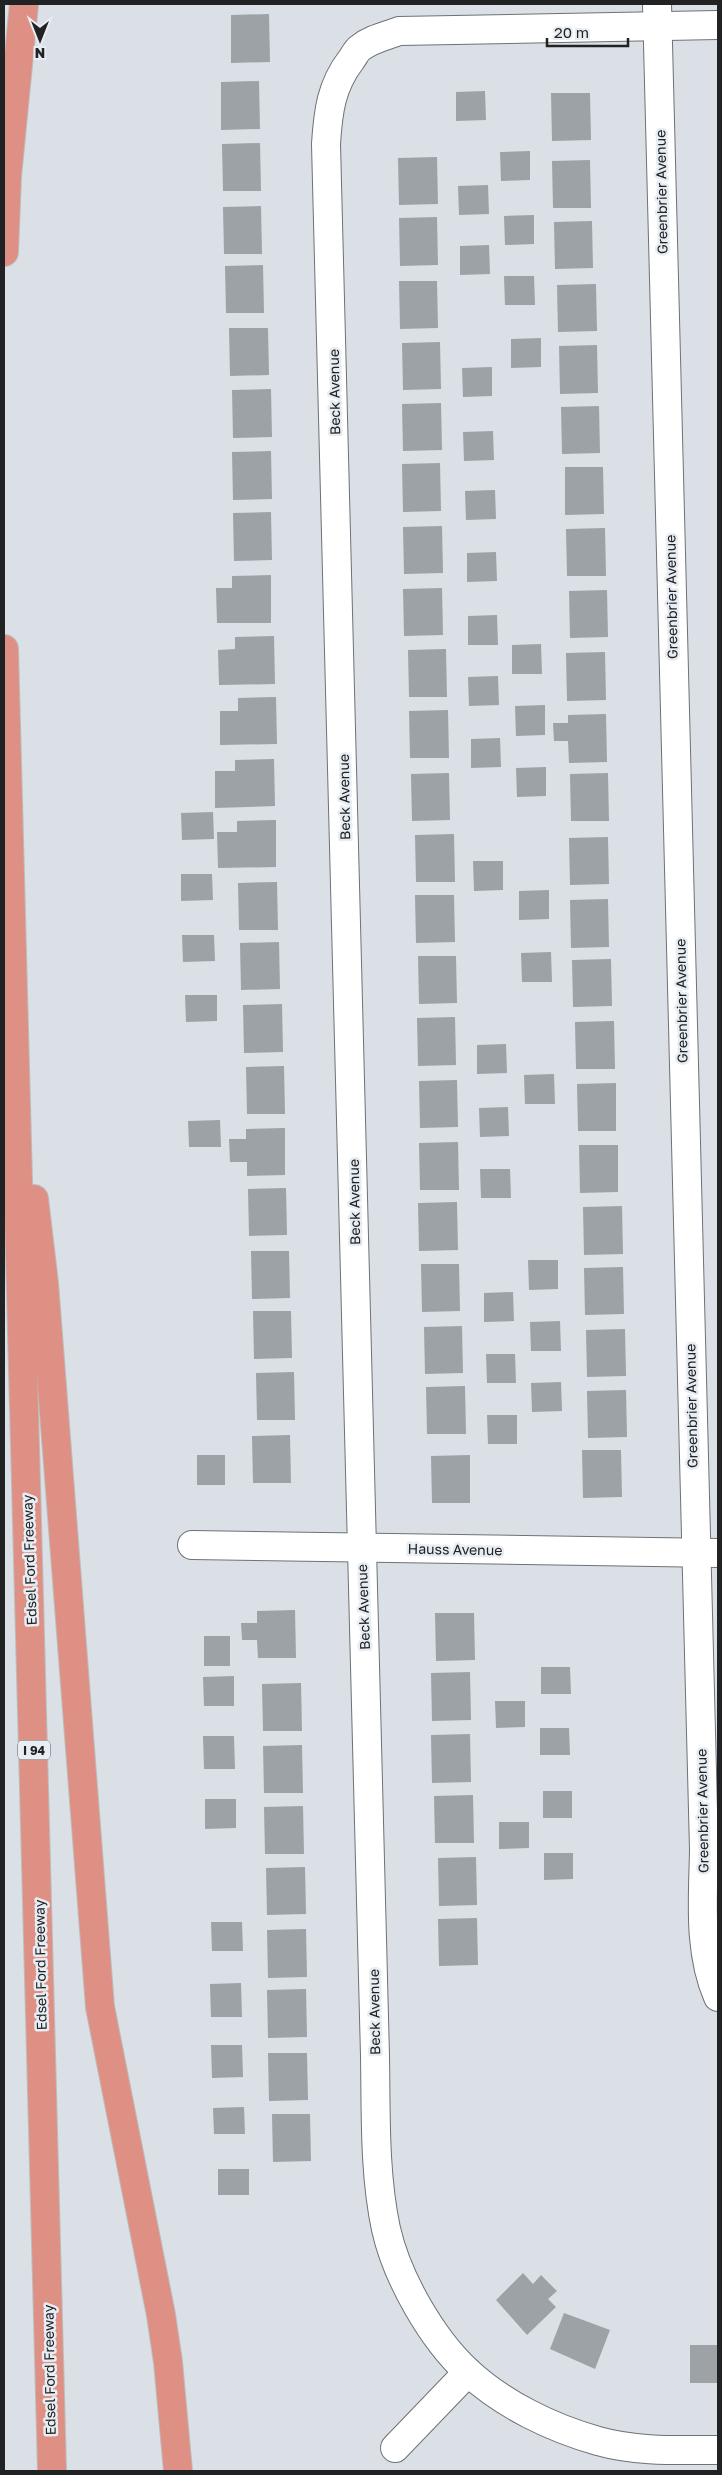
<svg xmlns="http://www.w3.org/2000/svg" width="722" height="2475" font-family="'Golos Text',sans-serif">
<rect width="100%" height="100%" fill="#dae0e5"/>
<!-- building -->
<g fill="#9ca2a6">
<path d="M269,14L270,62L231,63V15Z"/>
<path d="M259,81L260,129L221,130V82Z"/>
<path d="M485,91L486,120L456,121V92Z"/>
<path d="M551,93H590L591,140L552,141Z"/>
<path d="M260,143L261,191H223L222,144Z"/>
<path d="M530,151V180L501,181L500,152Z"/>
<path d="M437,157L438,204L399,205L398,158Z"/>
<path d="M590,160L591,208H553L552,161Z"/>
<path d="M488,185L489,214L459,215L458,186Z"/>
<path d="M261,206L262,254H224L223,207Z"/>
<path d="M534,215V244L505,245L504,216Z"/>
<path d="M437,217L438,265L400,266L399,218Z"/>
<path d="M592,221L593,268L555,269L554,222Z"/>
<path d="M489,245L490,274L460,275V246Z"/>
<path d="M263,265L264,313H226L225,266Z"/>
<path d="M504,276H534L535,305H505Z"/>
<path d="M399,281H437L438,328L400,329Z"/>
<path d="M596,284L597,331L558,332L557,285Z"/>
<path d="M229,328H268L269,375L230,376Z"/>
<path d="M541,338V367L511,368V339Z"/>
<path d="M440,342L441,389L403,390L402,343Z"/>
<path d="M597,345L598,393L560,394L559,346Z"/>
<path d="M492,367V396L463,397L462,368Z"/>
<path d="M271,389L272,437L233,438L232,390Z"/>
<path d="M441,403L442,450L403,451L402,404Z"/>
<path d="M599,406L600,453L562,454L561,407Z"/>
<path d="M493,431L494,460L464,461L463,432Z"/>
<path d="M271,451L272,499L233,500L232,452Z"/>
<path d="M440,463L441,511L403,512L402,464Z"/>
<path d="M565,467H603L604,514L565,515Z"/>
<path d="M495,490L496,519L466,520L465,491Z"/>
<path d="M271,512L272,560L234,561L233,513Z"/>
<path d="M442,526L443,573L404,574L403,527Z"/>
<path d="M605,528L606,576H567L566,529Z"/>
<path d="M496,552L497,581L467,582V553Z"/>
<path d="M271,575V623H217L216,588H232V576Z"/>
<path d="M442,588L443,635L404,636L403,589Z"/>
<path d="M607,590L608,637L570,638L569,591Z"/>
<path d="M497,615L498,645H468V616Z"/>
<path d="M274,636L275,684L219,685L218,650L235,649V637Z"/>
<path d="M541,644L542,674H512V645Z"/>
<path d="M446,649L447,697H409L408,650Z"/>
<path d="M605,652L606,700L567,701L566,653Z"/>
<path d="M498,676L499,705L469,706L468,677Z"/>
<path d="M276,697L277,744L220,745V711H238V698Z"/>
<path d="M545,705V735L516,736L515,706Z"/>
<path d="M448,710L449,758H410L409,711Z"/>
<path d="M606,714L607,762L569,763L568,741H554L553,723H568V715Z"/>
<path d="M500,738L501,767L471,768V739Z"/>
<path d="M274,759L275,806L215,808V771H235V760Z"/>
<path d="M546,767V796L517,797L516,768Z"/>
<path d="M449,773L450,820L412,821L411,774Z"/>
<path d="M608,773L609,821H571L570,774Z"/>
<path d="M213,812L214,839L182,840L181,813Z"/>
<path d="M276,820V867L218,868L217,832H237V821Z"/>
<path d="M454,834L455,882H416L415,835Z"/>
<path d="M608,837L609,884L570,885L569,838Z"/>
<path d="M473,861H503V890L474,891Z"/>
<path d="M181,874H212L213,900L181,901Z"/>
<path d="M277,882L278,930H239L238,883Z"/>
<path d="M549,890V919L519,920V891Z"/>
<path d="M415,895H454L455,942L416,943Z"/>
<path d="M608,899L609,947L571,948L570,900Z"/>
<path d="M182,935H214L215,961L183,962Z"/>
<path d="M279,942L280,989L241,990L240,943Z"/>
<path d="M551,952L552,982H522L521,953Z"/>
<path d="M418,956H456L457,1003L419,1004Z"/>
<path d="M611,959L612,1006L573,1007L572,960Z"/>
<path d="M185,995H217V1021L186,1022Z"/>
<path d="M282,1004L283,1052L244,1053L243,1005Z"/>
<path d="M455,1017L456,1065L418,1066L417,1018Z"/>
<path d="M614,1021L615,1069H576L575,1022Z"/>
<path d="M506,1044L507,1073L477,1074V1045Z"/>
<path d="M284,1066L285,1114H247L246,1067Z"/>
<path d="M554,1074L555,1104H525L524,1075Z"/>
<path d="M457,1080L458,1127L420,1128L419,1081Z"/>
<path d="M616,1083V1131H578L577,1084Z"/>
<path d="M508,1107L509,1136L480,1137L479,1108Z"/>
<path d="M220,1120L221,1147H189L188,1121Z"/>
<path d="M285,1128V1175L247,1176V1162H230L229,1139H246V1129Z"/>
<path d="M458,1142L459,1190H420L419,1143Z"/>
<path d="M579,1145H618V1192L580,1193Z"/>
<path d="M480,1169H510L511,1198H481Z"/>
<path d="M286,1188L287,1235L249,1236L248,1189Z"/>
<path d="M457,1202L458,1250L419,1251L418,1203Z"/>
<path d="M622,1206L623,1254L584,1255L583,1207Z"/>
<path d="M251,1251H289L290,1298L252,1299Z"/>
<path d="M528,1260H558V1289L529,1290Z"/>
<path d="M421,1264H459L460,1311L422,1312Z"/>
<path d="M623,1267L624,1314L585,1315L584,1268Z"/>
<path d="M513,1292L514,1321L484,1322V1293Z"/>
<path d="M253,1311H291L292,1358L254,1359Z"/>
<path d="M560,1321L561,1351H531L530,1322Z"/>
<path d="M462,1326L463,1373L425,1374L424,1327Z"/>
<path d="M625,1329L626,1376L587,1377L586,1330Z"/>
<path d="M486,1354H515L516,1383H487Z"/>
<path d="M294,1372L295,1420H257L256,1373Z"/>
<path d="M561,1382L562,1411L532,1412L531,1383Z"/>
<path d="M465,1386L466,1434H427L426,1387Z"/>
<path d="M626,1390L627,1437L588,1438L587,1391Z"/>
<path d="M487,1415H517V1444H488Z"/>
<path d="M290,1435L291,1483H253L252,1436Z"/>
<path d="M582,1450H621L622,1497L583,1498Z"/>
<rect x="197" y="1455" width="28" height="30"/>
<path d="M470,1455V1503H432L431,1456Z"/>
<path d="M295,1610L296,1658H258L257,1640H242L241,1623H257V1611Z"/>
<path d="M435,1613H474L475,1660L436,1661Z"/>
<rect x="204" y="1636" width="26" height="30"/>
<path d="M541,1667H570L571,1694H541Z"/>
<path d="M470,1672L471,1720L432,1721L431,1673Z"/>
<path d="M234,1676V1706H204L203,1677Z"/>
<path d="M301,1683L302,1731H263L262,1684Z"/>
<path d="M495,1701H525V1727L496,1728Z"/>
<path d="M540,1728H569L570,1755H540Z"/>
<path d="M470,1734L471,1782L432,1783L431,1735Z"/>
<path d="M203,1736H234L235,1769H204Z"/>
<path d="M302,1745L303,1793H264L263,1746Z"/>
<rect x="543" y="1791" width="29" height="27"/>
<path d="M473,1795L474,1843H435L434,1796Z"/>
<path d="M205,1799H236V1828L205,1829Z"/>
<path d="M303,1806L304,1854H265L264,1807Z"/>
<path d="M499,1822H529V1848L499,1849Z"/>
<path d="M544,1853H573V1879L544,1880Z"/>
<path d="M476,1857L477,1905L439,1906L438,1858Z"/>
<path d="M305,1867L306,1914L267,1915L266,1868Z"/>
<path d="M477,1918L478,1965L439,1966L438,1919Z"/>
<path d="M211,1922H242L243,1951H212Z"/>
<path d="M306,1929L307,1977L268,1978L267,1930Z"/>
<path d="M241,1983L242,2017H211L210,1984Z"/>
<path d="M306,1989L307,2037L268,2038L267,1990Z"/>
<path d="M211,2045H242L243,2077L212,2078Z"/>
<path d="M268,2053H307L308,2100L269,2101Z"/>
<path d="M244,2107L245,2134H214L213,2108Z"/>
<path d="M272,2114H310L311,2161L273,2162Z"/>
<rect x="218" y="2169" width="31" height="26"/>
<path d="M523,2273L533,2284L541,2275L557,2291L548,2299L556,2307L527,2335L496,2300Z"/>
<path d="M564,2313L610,2330L595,2369L550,2349Z"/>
<rect x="690" y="2345" width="28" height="38"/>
</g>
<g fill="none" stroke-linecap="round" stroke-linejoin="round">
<!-- minor casing -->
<g stroke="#6d7276" stroke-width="30">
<g id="minor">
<path d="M657,4L704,1850C703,1899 698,1951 718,1997"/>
<path d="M718,25L399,31C386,36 371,39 360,48C356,51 354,56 351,60C331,86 328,112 326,144L375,2056C376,2113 374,2173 386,2229C397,2278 432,2339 468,2372C504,2405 552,2428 598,2441C637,2452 678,2450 718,2450"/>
<path d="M192,1545L718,1553"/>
<path d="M395,2448L468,2372"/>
</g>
</g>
<!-- motorway casing -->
<g stroke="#bcbdbd" stroke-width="30">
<g id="motorway">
<path d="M4,252L7,176L24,4"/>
<path d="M4,649L52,2471"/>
<path d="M34,1199L44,1283L100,2007L161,2315L168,2362L178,2471"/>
</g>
</g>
<!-- minor -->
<use href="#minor" stroke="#fff" stroke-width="28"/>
<!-- motorway -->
<use href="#motorway" stroke="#df9085" stroke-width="28"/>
</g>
<g text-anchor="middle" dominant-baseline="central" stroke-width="5" stroke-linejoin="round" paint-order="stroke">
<!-- shield labels -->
<rect fill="#e7edf2" stroke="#5c5f62" stroke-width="1" x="18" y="1740.5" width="32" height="19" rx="4"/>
<g font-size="12" font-weight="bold" fill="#202224">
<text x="34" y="1750">I 94</text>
</g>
<!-- street labels -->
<g font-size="14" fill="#202224" stroke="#e7edf2">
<text transform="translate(661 192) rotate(-91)">Greenbrier Avenue</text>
<text transform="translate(334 392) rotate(-91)">Beck Avenue</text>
<text transform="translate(671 597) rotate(-91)">Greenbrier Avenue</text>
<text transform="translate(344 797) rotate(-91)">Beck Avenue</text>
<text transform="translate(681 1001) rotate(-91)">Greenbrier Avenue</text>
<text transform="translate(354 1202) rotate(-91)">Beck Avenue</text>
<text transform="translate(691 1406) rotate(-91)">Greenbrier Avenue</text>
<text transform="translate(455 1549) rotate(1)">Hauss Avenue</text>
<text transform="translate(29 1560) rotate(-92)">Edsel Ford Freeway</text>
<text transform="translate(363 1607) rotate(-92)">Beck Avenue</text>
<text transform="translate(702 1811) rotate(-91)">Greenbrier Avenue</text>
<text transform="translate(40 1965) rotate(-91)">Edsel Ford Freeway</text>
<text transform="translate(374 2012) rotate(-91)">Beck Avenue</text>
<text transform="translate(49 2370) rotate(-91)">Edsel Ford Freeway</text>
</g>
</g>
<!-- border -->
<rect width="722" height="2475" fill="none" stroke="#202224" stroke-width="10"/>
<!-- north arrow -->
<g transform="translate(40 40) rotate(180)" stroke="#e7edf2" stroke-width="4" paint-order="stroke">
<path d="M0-4L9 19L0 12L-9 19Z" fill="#202224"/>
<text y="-8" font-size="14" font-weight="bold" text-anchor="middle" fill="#202224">N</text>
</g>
<!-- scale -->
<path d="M547 38v8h81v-8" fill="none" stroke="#202224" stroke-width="2.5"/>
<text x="554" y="38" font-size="15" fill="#202224" stroke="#e7edf2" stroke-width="4" paint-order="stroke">20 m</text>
</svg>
